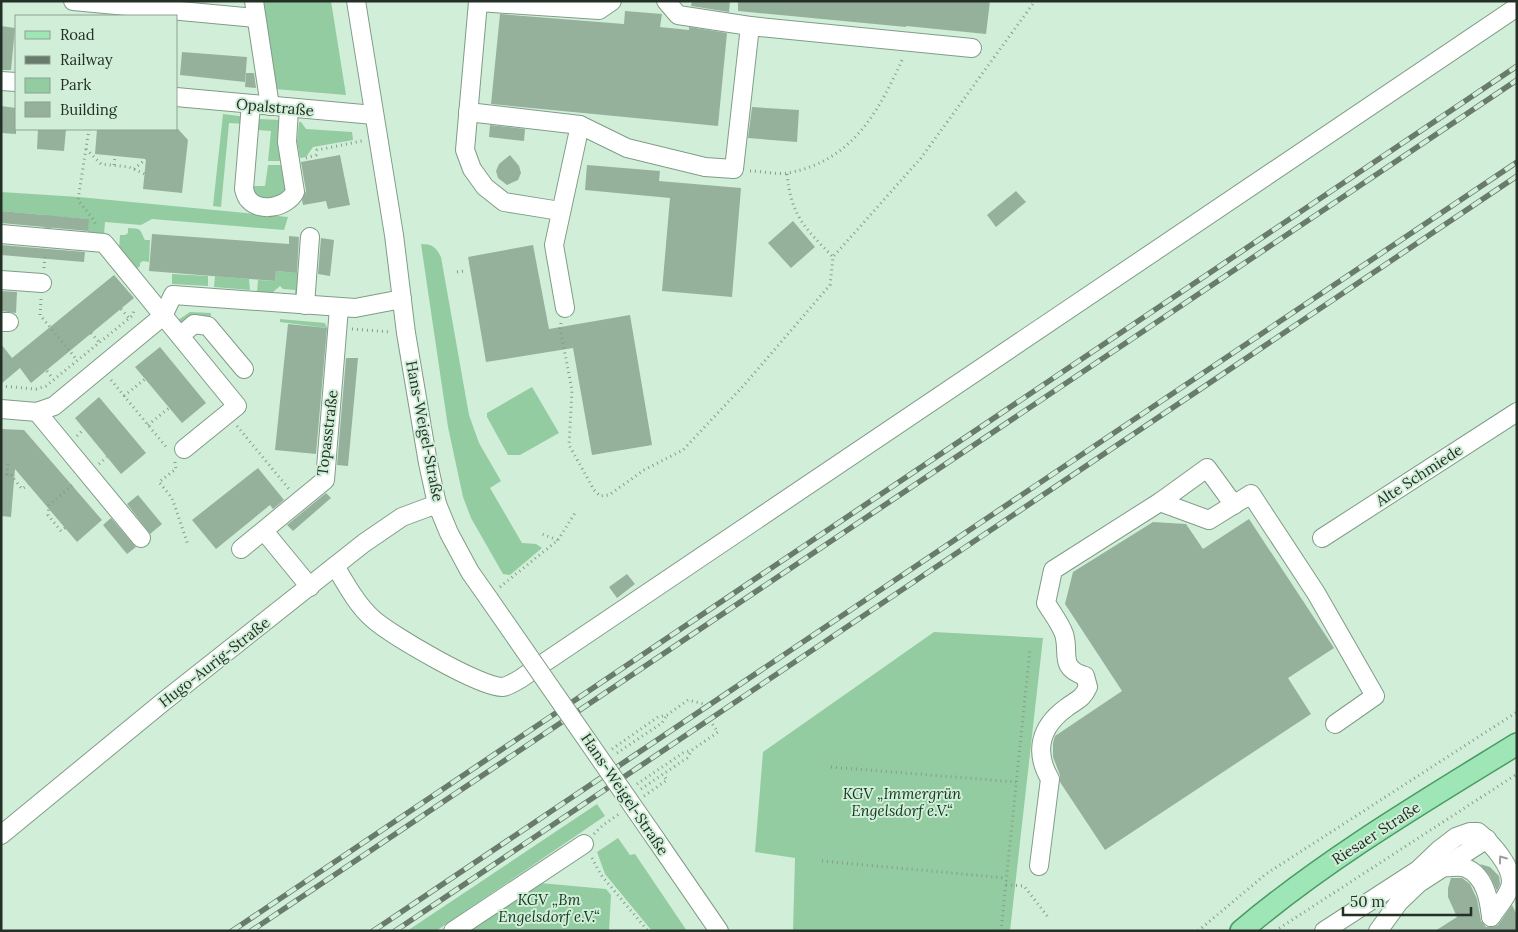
<svg xmlns="http://www.w3.org/2000/svg" width="1518" height="932" font-family="Lora,serif">
<rect width="100%" height="100%" fill="#d1efd8"/>
<!-- green -->
<g fill="#93cca1">
<path d="M261,1H331L346,95L275,89Z"/>
<path d="M223,114L247,117L245,124L229,123L221,207L213,206Z"/>
<path d="M259,119L281,120L284,161H268L271,131L258,130Z"/>
<path d="M299,122H301L306,129L352,132L353,140L313,147L306,157L300,158L297,142Z"/>
<path d="M268,165H284L288,188L277,200L264,202L253,192V186H265Z"/>
<path d="M1,192L79,197L288,217L284,230L152,219L141,225L105,222L104,235L88,233V219L53,216L51,229H44L45,215L1,211Z"/>
<path d="M128,228C142,229 139,228 145,240H150L149,262L143,261L140,263V266L135,270L119,250L120,235H125L128,233Z"/>
<path d="M421,244C432,244 436,247 441,257L469,415L479,443L501,481L490,488L522,543L536,544L542,548L510,575L503,574L471,518L463,497L448,427Z"/>
<path d="M276,271L299,273L302,295L295,296V290L283,289L280,286L273,292H257L258,280L275,281Z"/>
<path d="M172,274L208,276V286L172,284Z"/>
<path d="M215,276L249,279L250,290L214,287Z"/>
<path d="M190,312L211,313L210,320L184,322L179,325L178,320Z"/>
<path d="M280,319L325,323L327,328L280,322Z"/>
<path d="M532,387L559,433L520,455H508L487,417V413Z"/>
<path d="M934,632L1043,638L1010,931H793L795,858L755,852L763,752Z"/>
<path d="M597,804L605,816L436,931H407Z"/>
<path d="M618,838L630,855L635,854L687,931H652L605,874L597,852Z"/>
<path d="M540,883L606,889L611,895L609,931H469Z"/>
</g>
<!-- building -->
<g fill="#95b19b">
<path d="M692,1H730L729,12L691,6Z"/>
<path d="M738,1H990L986,34L906,26V27L738,11Z"/>
<path d="M625,11L662,14L660,27L689,30V27L727,33L718,126L491,104L500,14L624,24Z"/>
<path d="M1,26L15,28L11,70H1Z"/>
<path d="M182,52L247,57L245,82L180,75Z"/>
<path d="M246,73H254L256,88L245,87Z"/>
<path d="M1,106L16,108V134L1,133Z"/>
<path d="M752,107L799,110L797,142L748,138Z"/>
<path d="M490,125L525,129L524,141L489,137Z"/>
<path d="M38,129H66L64,151L37,149Z"/>
<path d="M97,129H178L188,140L182,193L143,189L146,159L95,154Z"/>
<path d="M340,155L350,205L328,209L326,201L303,205L302,200L306,191L301,162Z"/>
<path d="M510,155L519,166L521,173L518,180L507,185L498,178L496,171L499,164Z"/>
<path d="M587,165L660,171L659,181L741,188L732,297L662,291L670,198L585,190Z"/>
<path d="M1016,191L1026,202L996,227L987,215Z"/>
<path d="M1,211L89,219L88,231L1,223Z"/>
<path d="M793,221L815,247L791,268L768,243Z"/>
<path d="M152,234L289,244V236L299,237L297,273L276,271L275,281L149,271Z"/>
<path d="M321,238L334,240L330,276L318,274Z"/>
<path d="M1,245L85,252L84,262L1,255Z"/>
<path d="M533,245L549,329L630,315L652,445L592,455L573,348L486,362L468,257Z"/>
<path d="M114,275L134,298L31,383L20,368L1,384V344L12,358Z"/>
<path d="M1,291L17,292L16,313L1,311Z"/>
<path d="M288,324L327,328L316,454L275,450Z"/>
<path d="M160,347L206,403L182,423L135,367Z"/>
<path d="M346,358H358L348,466L337,465Z"/>
<path d="M99,397L146,453L121,474L75,418Z"/>
<path d="M1,429L24,430L102,520L77,542L15,469L11,517L1,516Z"/>
<path d="M258,468L284,500L273,509L270,505L216,549L192,520Z"/>
<path d="M326,493L331,498L293,531L287,525Z"/>
<path d="M138,495L162,524L150,534L127,504Z"/>
<path d="M111,518L136,547L127,554L103,525Z"/>
<path d="M1249,519L1334,648L1288,678L1311,714L1105,850L1060,782V775L1053,757V743L1055,736L1122,691L1065,604L1073,572L1153,522L1186,524L1203,549Z"/>
<path d="M627,574L635,584L617,598L609,587Z"/>
<path d="M1480,864L1490,867L1499,876L1500,884L1497,891L1490,876Z"/>
<path d="M1451,878H1462L1470,884L1477,899L1481,921L1486,927H1493L1498,925L1512,905L1517,915V931H1435L1457,917L1448,897V888Z"/>
</g>
<g fill="none" stroke-linecap="round" stroke-linejoin="round">
<!-- minor casing -->
<g stroke="#809c87" stroke-width="20">
<g id="minor">
<path d="M73,1L256,18"/>
<path d="M254,1L270,106"/>
<path d="M356,1L394,235L406,333L428,463L437,504L449,533L470,572L489,599"/>
<path d="M750,26L972,48"/>
<path d="M1,81L16,82"/>
<path d="M176,97L374,115"/>
<path d="M251,104L244,189C245,193 246,197 249,200C261,213 287,207 295,192L287,142L289,108"/>
<path d="M468,112L580,125L627,148L705,167L734,169L750,26L678,15L666,1"/>
<path d="M560,211L504,202L485,187L472,169L465,150L478,2L599,10L612,1"/>
<path d="M1,234L104,243L237,406L184,449"/>
<path d="M1,280L42,283"/>
<path d="M305,305L310,237"/>
<path d="M565,308L554,245L580,125"/>
<path d="M1,322H9"/>
<path d="M180,336L194,324L208,326L244,369"/>
<path d="M1,409L37,412L54,406L163,316L173,295L355,308L402,299"/>
<path d="M37,412L141,538"/>
<path d="M1160,502L1207,468L1234,505"/>
<path d="M264,531L310,587"/>
<path d="M1322,538L1517,412"/>
<path d="M241,549L325,480L339,308"/>
<path d="M335,566C346,584 357,605 373,619C391,635 481,688 503,687C508,686 515,682 520,679L1517,7"/>
<path d="M1,835L163,702L364,543L402,517L437,504"/>
<path d="M655,838L719,931"/>
<path d="M1039,866L1050,779C1034,752 1040,727 1066,708C1076,700 1082,700 1088,687L1085,676C1058,668 1070,653 1064,634C1060,623 1052,613 1046,603L1053,570L1160,502L1209,520L1251,494L1316,593L1375,696L1335,724"/>
<path d="M1443,867C1449,868 1459,865 1466,868C1485,876 1489,899 1491,917"/>
<path d="M453,931L584,844"/>
<path d="M1324,931L1418,870L1439,850L1456,837L1470,832H1478C1490,842 1516,869 1510,887C1507,897 1497,908 1491,917"/>
<path d="M1378,931L1399,902L1419,883L1487,839"/>
</g>
</g>
<!-- major casing -->
<g stroke="#4a9b64" stroke-width="24">
<path id="major" d="M1241,931C1326,859 1423,802 1517,744"/>
</g>
<!-- path -->
<g stroke="#869c8b" stroke-width="3" stroke-dasharray="1 4" stroke-linecap="butt">
<path d="M89,129L78,200L93,219L97,227"/>
<path d="M86,149L101,164L129,167L145,174"/>
<path d="M306,158L316,155L317,150L362,141"/>
<path d="M114,165L115,156"/>
<path d="M134,169L146,159"/>
<path d="M750,171C762,171 777,175 788,173C852,161 878,113 903,58"/>
<path d="M787,174C791,216 805,228 833,257"/>
<path d="M44,268L45,254"/>
<path d="M457,272L464,271"/>
<path d="M41,299L40,315L77,360"/>
<path d="M121,309L129,318"/>
<path d="M561,323L560,328L572,390L569,445L594,490L600,496L609,495L644,470L683,450L745,384L830,285L833,257L921,158L1035,1"/>
<path d="M352,329L391,332"/>
<path d="M91,333L99,342"/>
<path d="M47,371L53,379"/>
<path d="M111,380L167,448"/>
<path d="M1,386L36,389L46,386L132,316L135,308"/>
<path d="M124,396L145,379"/>
<path d="M148,425L169,408"/>
<path d="M237,426L289,489"/>
<path d="M77,436L84,429"/>
<path d="M175,462L176,469L159,482L172,498L188,545"/>
<path d="M99,464L107,457"/>
<path d="M1,474L11,475L22,489L28,485"/>
<path d="M7,475L8,464"/>
<path d="M65,528L61,531L48,515L49,505L75,483"/>
<path d="M558,540L575,513"/>
<path d="M500,587L558,540L539,533"/>
<path d="M612,749L658,717L667,715L688,700L704,704"/>
<path d="M617,753L662,723L667,715"/>
<path d="M831,767L1016,782"/>
<path d="M637,784L683,753L692,750"/>
<path d="M641,789L687,758L692,750L718,732L711,722"/>
<path d="M644,796L667,780L663,774"/>
<path d="M594,834L602,826L619,814"/>
<path d="M592,858L601,875L648,931"/>
<path d="M822,861L1006,878"/>
<path d="M1006,885L1024,886L1048,917"/>
<path d="M1001,931L1030,649"/>
<path d="M1198,931L1266,874L1517,712"/>
<path d="M1275,931L1517,774"/>
</g>
<!-- minor -->
<use href="#minor" stroke="#fff" stroke-width="18"/>
<!-- major -->
<use href="#major" stroke="#9fe6b6" stroke-width="21"/>
<!-- rail casing -->
<g stroke="#697b6d" stroke-width="5.5">
<g id="rail">
<path d="M232,931L1517,66"/>
<path d="M251,931L1517,80"/>
<path d="M373,931L1517,162"/>
<path d="M395,931L1517,176"/>
</g>
</g>
<!-- rail -->
<use href="#rail" stroke="#d1efd8" stroke-width="4" stroke-dasharray="11" stroke-linecap="butt"/>
<!-- minor-bridge casing -->
<g stroke="#809c87" stroke-width="20" stroke-linecap="butt">
<path id="minor-bridge" d="M489,599L655,838"/>
</g>
<!-- minor-bridge -->
<use href="#minor-bridge" stroke="#fff" stroke-width="18"/>
</g>
<!-- one-way arrows -->
<defs><path id="oneway-chevron" d="M-2-3.5L2.5 0L-2 3.5" fill="none" stroke-width="1.6" stroke-linecap="round" stroke-linejoin="round" transform="scale(1.25)"/></defs>
<use stroke="#9ca19d" href="#oneway-chevron" transform="translate(1502 859) rotate(-126)"/>
<g text-anchor="middle" dominant-baseline="central" stroke-width="4" stroke-linejoin="round" paint-order="stroke">
<!-- street labels -->
<g font-size="15" fill="#242f26" stroke="#d1efd8">
<text transform="translate(275 107) rotate(5)">Opalstraße</text>
<text transform="translate(425 431) rotate(79)">Hans-Weigel-Straße</text>
<text transform="translate(327 433) rotate(-83)">Topasstraße</text>
<text transform="translate(1419 475) rotate(-33)">Alte Schmiede</text>
<text transform="translate(214 662) rotate(-38)">Hugo-Aurig-Straße</text>
<text transform="translate(625 794) rotate(56)">Hans-Weigel-Straße</text>
<text transform="translate(1376 833) rotate(-33)">Riesaer Straße</text>
</g>
<!-- park labels -->
<g font-size="15" font-style="italic" fill="#12351d" stroke="#d1efd8">
<text x="902" y="793">KGV „Immergrün<tspan x="902" dy="17">Engelsdorf e.V.“</tspan></text>
<text x="549" y="899">KGV „Bm<tspan x="549" dy="17">Engelsdorf e.V.“</tspan></text>
</g>
</g>
<!-- border -->
<rect width="1518" height="932" fill="none" stroke="#242f26" stroke-width="5"/>
<!-- legend -->
<rect x="15" y="15" width="162" height="115" fill="#d1efd8" stroke="#8ca291"/>
<rect x="25" y="31" width="25" height="8" fill="#9fe6b6" stroke="#8ca291"/>
<text x="60" y="40" font-size="15" fill="#242f26">Road</text>
<rect x="25" y="56" width="25" height="8" fill="#697b6d" stroke="#8ca291"/>
<text x="60" y="65" font-size="15" fill="#242f26">Railway</text>
<rect x="25" y="78" width="25" height="15" fill="#93cca1" stroke="#8ca291"/>
<text x="60" y="90" font-size="15" fill="#242f26">Park</text>
<rect x="25" y="102" width="25" height="15" fill="#95b19b" stroke="#8ca291"/>
<text x="60" y="115" font-size="15" fill="#242f26">Building</text>
<!-- scale -->
<path d="M1343 907v8h128v-8" fill="none" stroke="#242f26" stroke-width="2.5"/>
<text x="1350" y="907" font-size="15" fill="#242f26" stroke="#d1efd8" stroke-width="4" paint-order="stroke">50 m</text>
</svg>
